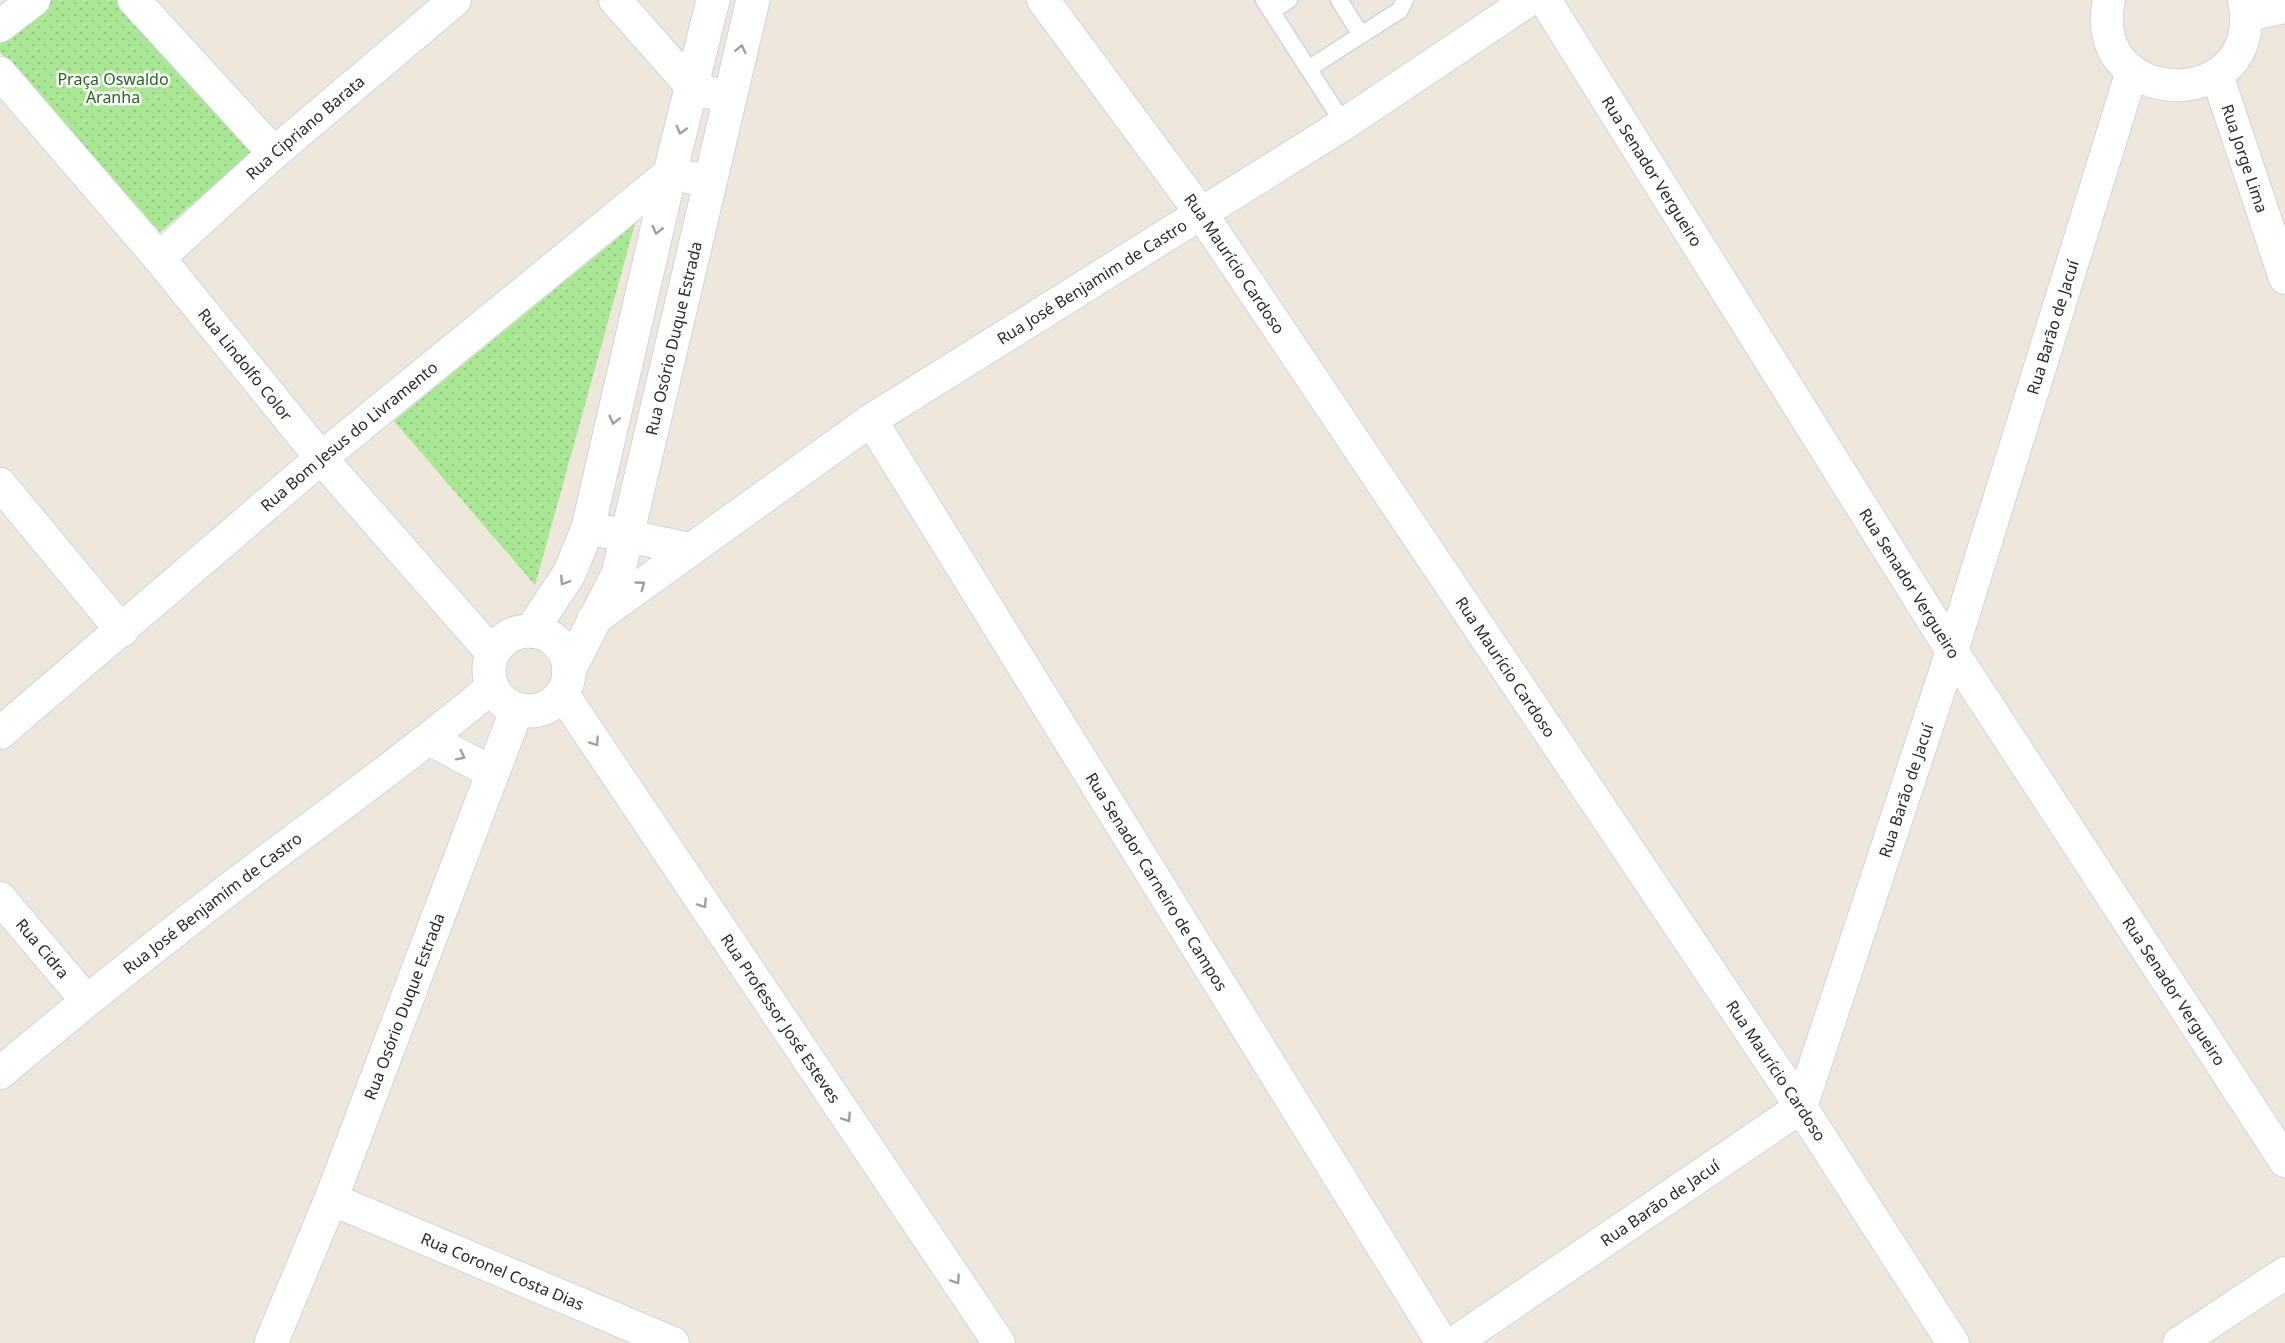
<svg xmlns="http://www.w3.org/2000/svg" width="2285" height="1343" font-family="'Noto Sans',sans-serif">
<defs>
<pattern id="grass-dots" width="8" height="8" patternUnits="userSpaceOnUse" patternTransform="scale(1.5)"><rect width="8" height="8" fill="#aae795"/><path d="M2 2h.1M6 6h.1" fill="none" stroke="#92c681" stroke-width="1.8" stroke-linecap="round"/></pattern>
</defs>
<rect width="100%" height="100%" fill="#ede7dc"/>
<!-- grass -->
<g fill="url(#grass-dots)">
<path d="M50,0H116L251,153L160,232L0,52V44Z"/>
<path d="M635,224L535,585L394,421Z"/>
</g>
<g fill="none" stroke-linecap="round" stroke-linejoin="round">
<!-- service casing -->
<g stroke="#d1d3e4" stroke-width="19">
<g id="service">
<path d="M1264,0L1344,124"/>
<path d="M1339,0L1361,35"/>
<path d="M1271,11L1289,0"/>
<path d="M1308,69L1400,10L1405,0"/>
</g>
</g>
<!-- minor casing -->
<g stroke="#d1d3e4" stroke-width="34">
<g id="minor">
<path d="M134,0L274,153"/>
<path d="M615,0L693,88L730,98"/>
<path id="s1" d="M1043,0L1201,213L1801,1107L1953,1343"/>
<path id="s2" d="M1545,0L1952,651L2285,1161"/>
<path d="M2109,0C2085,112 2267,115 2244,0"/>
<path d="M2247,15L2285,7"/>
<path d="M0,26L34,0"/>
<path id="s3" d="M0,73L159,258L321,458L493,654"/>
<path id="s4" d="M2217,75L2285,278"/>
<path id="s5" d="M159,258L274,153L455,0"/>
<path id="s6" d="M871,420L1442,1343"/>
<path d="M0,484L122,631"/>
<path d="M588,528L690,549"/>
<path id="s7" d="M593,620L871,420L1344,124L1529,0"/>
<path id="s8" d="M562,693L999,1343"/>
<path id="s9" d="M0,733L321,458L670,173L710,182"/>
<path d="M429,739L493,773"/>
<path id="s10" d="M0,898L86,1000"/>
<path id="s11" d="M0,1073C77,1008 156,945 237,883C323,818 410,756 492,687"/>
<path id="s12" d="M331,1199L673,1343"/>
<path id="s13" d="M1454,1343L1801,1107L1952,651L2132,71"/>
<path d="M2179,1343L2285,1273"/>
</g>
</g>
<!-- tertiary casing -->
<g stroke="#d1d3e4" stroke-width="35">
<g id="tertiary">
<path d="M531,631L569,574L588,528L670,173L713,0"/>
<circle cx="529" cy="671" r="40"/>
<path id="s14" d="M569,670L618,574L753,0"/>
<path id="s15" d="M271,1343L331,1199L517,709"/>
</g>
</g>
<!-- service -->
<use href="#service" stroke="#fff" stroke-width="16"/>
<!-- minor -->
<use href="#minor" stroke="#fff" stroke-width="32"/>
<!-- tertiary -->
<use href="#tertiary" stroke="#fff" stroke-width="33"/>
</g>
<!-- one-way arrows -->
<defs><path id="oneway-chevron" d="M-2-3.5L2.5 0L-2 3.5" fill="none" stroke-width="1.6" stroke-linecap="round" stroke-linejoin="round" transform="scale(1.5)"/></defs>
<g stroke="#9f9f9f">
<use href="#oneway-chevron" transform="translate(741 49) rotate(-77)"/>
<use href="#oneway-chevron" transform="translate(681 130) rotate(105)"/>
<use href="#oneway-chevron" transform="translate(657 230) rotate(103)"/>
<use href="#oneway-chevron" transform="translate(614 420) rotate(103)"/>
<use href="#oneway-chevron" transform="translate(564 581) rotate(123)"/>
<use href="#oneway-chevron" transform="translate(641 585) rotate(-36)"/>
<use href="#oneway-chevron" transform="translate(595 742) rotate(56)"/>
<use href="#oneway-chevron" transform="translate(461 756) rotate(27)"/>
<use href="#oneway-chevron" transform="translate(703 904) rotate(56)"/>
<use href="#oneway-chevron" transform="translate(847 1118) rotate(56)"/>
<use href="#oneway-chevron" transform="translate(956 1280) rotate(56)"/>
</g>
<g text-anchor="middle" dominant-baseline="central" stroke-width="5" stroke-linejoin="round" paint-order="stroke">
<!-- park labels -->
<g font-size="16" fill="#206c16" stroke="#fff">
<text x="113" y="79">Praça Oswaldo<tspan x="113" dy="18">Aranha</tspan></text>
</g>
<!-- street labels -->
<g font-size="16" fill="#2a2a2a" stroke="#fff">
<text stroke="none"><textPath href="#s5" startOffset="196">Rua Cipriano Barata</textPath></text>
<text stroke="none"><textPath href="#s4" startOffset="88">Rua Jorge Lima</textPath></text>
<text stroke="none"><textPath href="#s2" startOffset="202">Rua Senador Vergueiro</textPath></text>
<text stroke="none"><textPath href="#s1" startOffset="326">Rua Maurício Cardoso</textPath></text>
<text stroke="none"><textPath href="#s7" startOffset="603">Rua José Benjamim de Castro</textPath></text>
<text stroke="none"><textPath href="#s13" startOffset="1239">Rua Barão de Jacuí</textPath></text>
<text stroke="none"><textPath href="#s14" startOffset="350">Rua Osório Duque Estrada</textPath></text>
<text stroke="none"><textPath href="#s3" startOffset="381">Rua Lindolfo Color</textPath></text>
<text stroke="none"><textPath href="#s9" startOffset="458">Rua Bom Jesus do Livramento</textPath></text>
<text stroke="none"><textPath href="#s2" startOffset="688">Rua Senador Vergueiro</textPath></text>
<text stroke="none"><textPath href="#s1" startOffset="812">Rua Maurício Cardoso</textPath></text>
<text stroke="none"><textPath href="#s13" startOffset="753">Rua Barão de Jacuí</textPath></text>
<text stroke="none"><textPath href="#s6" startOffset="543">Rua Senador Carneiro de Campos</textPath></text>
<text stroke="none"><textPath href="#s11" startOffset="272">Rua José Benjamim de Castro</textPath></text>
<text stroke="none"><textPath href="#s10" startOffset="66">Rua Cidra</textPath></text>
<text stroke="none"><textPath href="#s2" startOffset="1174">Rua Senador Vergueiro</textPath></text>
<text stroke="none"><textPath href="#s15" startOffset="362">Rua Osório Duque Estrada</textPath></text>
<text stroke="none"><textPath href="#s8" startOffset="392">Rua Professor José Esteves</textPath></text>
<text stroke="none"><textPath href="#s1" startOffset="1298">Rua Maurício Cardoso</textPath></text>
<text stroke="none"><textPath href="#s13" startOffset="249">Rua Barão de Jacuí</textPath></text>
<text stroke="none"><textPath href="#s12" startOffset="186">Rua Coronel Costa Dias</textPath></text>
</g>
</g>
</svg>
